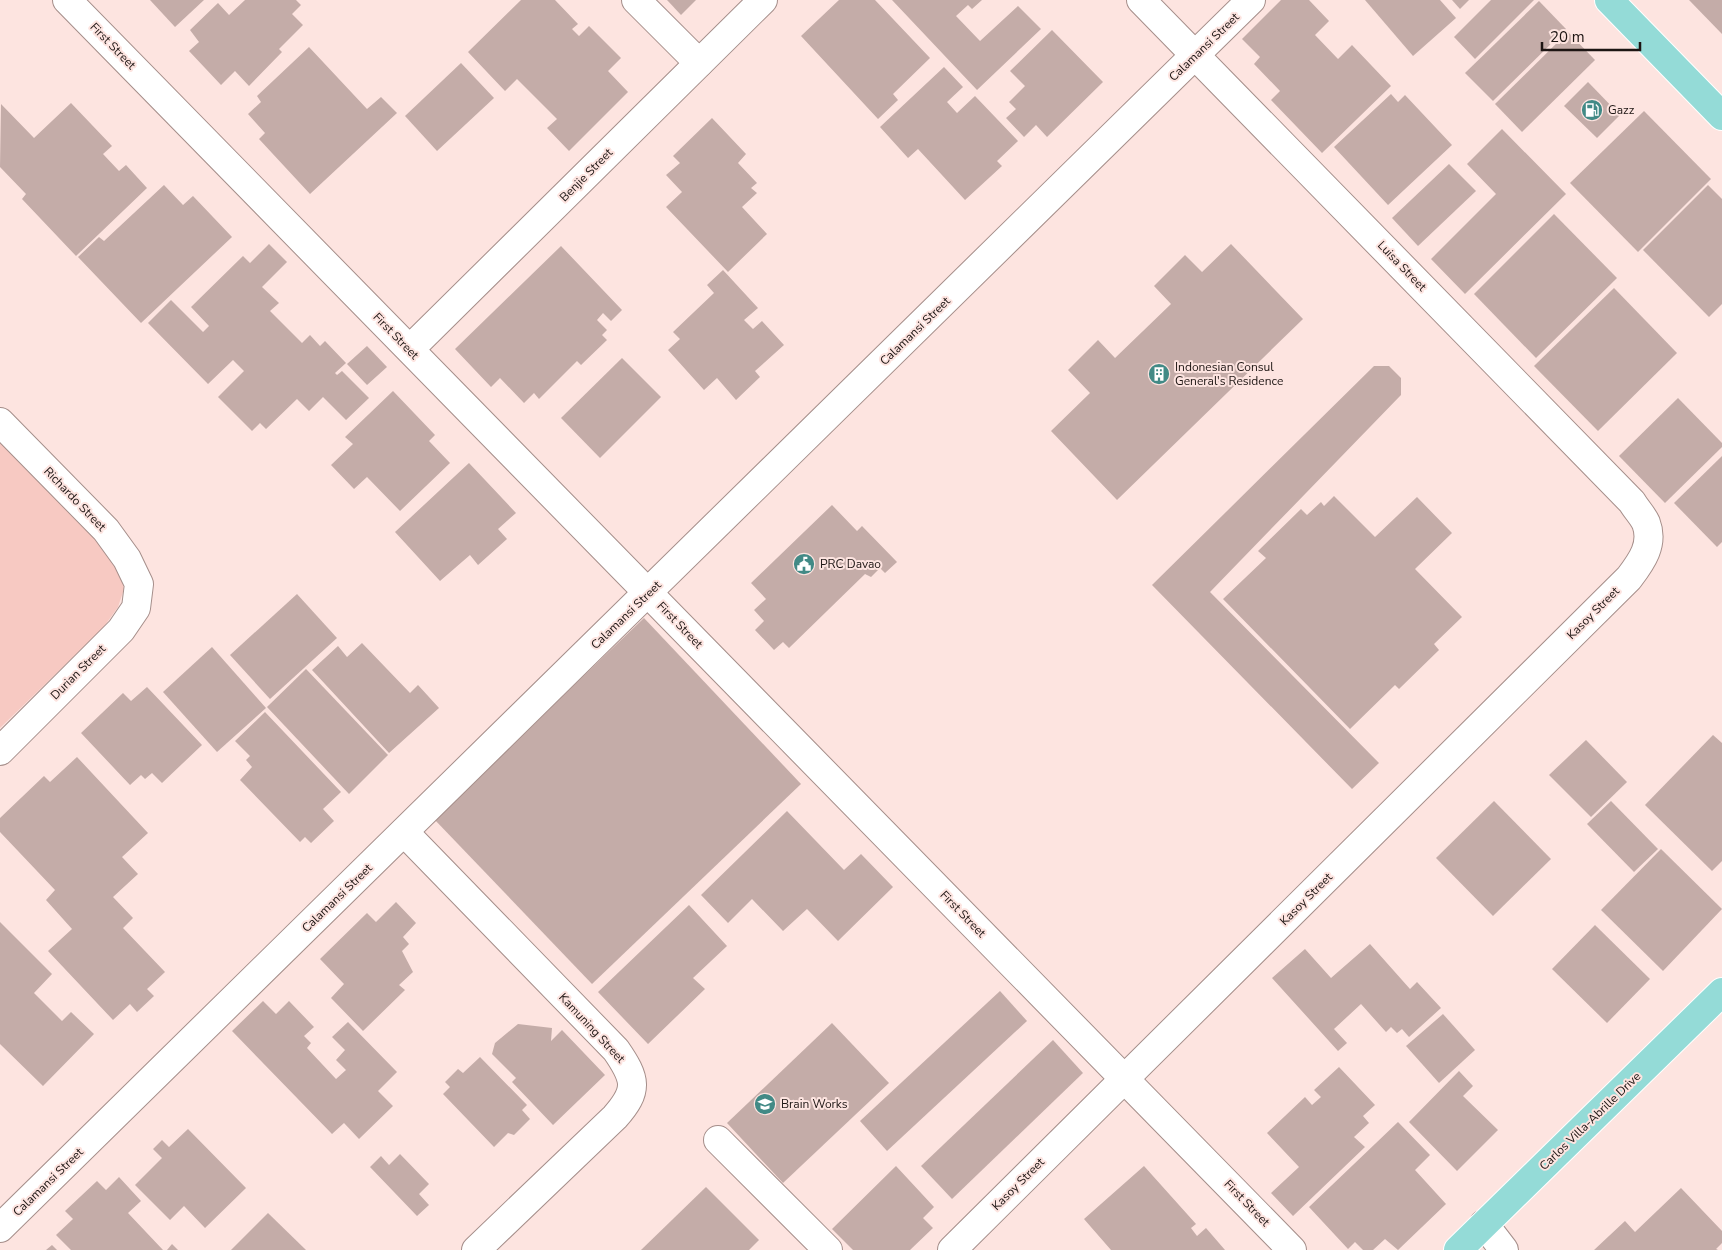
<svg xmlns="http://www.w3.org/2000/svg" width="1722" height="1250" font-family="'Nunito Sans',sans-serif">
<rect width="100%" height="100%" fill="#fde4e0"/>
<!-- green -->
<path fill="#f7c9c2" d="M0,442L101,544L118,566L124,589L118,607L103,628L0,728Z"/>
<!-- building -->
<g fill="#c4aca8">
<path d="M150,0H204L175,27Z"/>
<path d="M245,0H296L301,5L292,14L303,25L279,49L282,52L249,86L235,71L221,85L189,51L199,42L190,30L218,3L229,15Z"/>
<path d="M521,0H555L578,24L572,29L579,36L589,26L621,58L608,71L628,92L569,151L547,128L557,119L517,79L505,91L468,52Z"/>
<path d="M667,0H696L681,15Z"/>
<path d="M839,0H875L930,58L893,94L898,100L878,119L801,36Z"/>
<path d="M892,0H982L972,9L968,5L956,16L980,41L1018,6L1041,29L977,90Z"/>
<path d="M1281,0H1309L1329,21L1315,35L1338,59L1352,45L1391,86L1322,153L1271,100L1280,91L1254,64L1260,57L1242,39Z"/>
<path d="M1365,0H1440L1456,18L1413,56Z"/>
<path d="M1452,0H1469L1460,9Z"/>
<path d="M1491,0H1534L1475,59L1454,37Z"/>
<path d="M1689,0H1722V34Z"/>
<path d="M1539,1L1566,29L1493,101L1465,73Z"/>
<path d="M1052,30L1103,82L1047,137L1036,125L1024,137L1006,118L1016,109L1009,102L1025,86L1010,71Z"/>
<path d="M1568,32L1595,60L1522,132L1495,104Z"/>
<path d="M309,47L367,109L381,97L397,113L310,194L259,139L265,133L248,114L261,102L257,96Z"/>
<path d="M461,63L494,98L437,151L405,116Z"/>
<path d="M944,67L963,87L947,102L957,113L975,96L1018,141L997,161L1002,166L965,200L918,149L908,158L880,127Z"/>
<path d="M1588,82L1620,115L1597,138L1564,106Z"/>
<path d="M1391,94L1398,102L1405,95L1452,145L1388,205L1334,147Z"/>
<path d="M71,103L112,146L103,154L119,171L126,165L147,188L76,256L22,199L26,194L0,167L1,104L34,138Z"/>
<path d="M1644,111L1711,179L1638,252L1570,183Z"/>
<path d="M712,118L746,154L738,163L757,183L751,188L757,193L742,207L767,234L728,272L666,207L682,192L666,175L680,163L673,156Z"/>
<path d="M1502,129L1566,194L1465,294L1431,259L1496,194L1467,164Z"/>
<path d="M1449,164L1476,191L1418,246L1392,218Z"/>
<path d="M164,185L183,205L193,196L232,237L141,323L78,257L99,237L104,241Z"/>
<path d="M1708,185L1722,199V304L1709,317L1643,250Z"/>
<path d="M1554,214L1617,278L1536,358L1474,294Z"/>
<path d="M269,244L287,262L262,287L279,303L270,311L302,343L310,335L320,346L325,341L346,363L335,373L337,375L342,371L369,398L346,420L323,397L309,411L297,399L266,429L260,423L252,431L218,397L244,371L233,360L208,384L148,323L171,300L203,332L209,326L191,307L243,256L250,263Z"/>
<path d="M1231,244L1303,319L1117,500L1051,431L1090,393L1068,370L1098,340L1115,358L1171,304L1154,286L1185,255L1202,272Z"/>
<path d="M561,246L622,310L611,321L603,313L597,320L607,330L602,335L607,340L581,365L577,361L539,399L534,393L524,403L500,378L491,387L455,349Z"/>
<path d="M723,270L758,308L744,320L753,329L762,321L784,345L755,371L760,377L736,400L717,378L704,390L668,350L680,339L673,332L714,293L707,285Z"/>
<path d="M1614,288L1677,353L1598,431L1534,366Z"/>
<path d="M367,346L387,367L367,385L347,364Z"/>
<path d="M622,358L661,397L600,458L561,418Z"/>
<path d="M1374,366H1389L1401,378V395L1210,592L1379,763L1352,789L1152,585Z"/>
<path d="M393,391L435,435L429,441L450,463L400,511L367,477L354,489L331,465L353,444L345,437Z"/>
<path d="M1678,398L1722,443V447L1665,503L1619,456Z"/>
<path d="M1722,456V542L1717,547L1674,503Z"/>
<path d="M469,463L516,513L498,529L507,539L478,565L470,555L440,581L395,532Z"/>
<path d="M1334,496L1375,537L1417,497L1452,533L1415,569L1462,617L1434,644L1439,650L1399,689L1395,685L1350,729L1223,599L1266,558L1258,551L1301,509L1307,515L1321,502L1324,506Z"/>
<path d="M832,505L857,531L862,526L897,562L885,573L880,568L871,577L865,574L789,648L783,642L774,650L755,630L764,621L754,610L766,599L751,583Z"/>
<path d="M297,594L337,638L270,699L230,655Z"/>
<path d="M644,618L801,784L592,984L434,819Z"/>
<path d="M362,643L410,693L418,685L439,708L389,753L312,670L338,646L347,657Z"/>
<path d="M212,647L266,708L217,752L163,692Z"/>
<path d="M306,669L388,755L349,794L267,707Z"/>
<path d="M147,687L202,745L162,783L152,773L145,779L141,775L130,785L81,733L123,693L131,701Z"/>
<path d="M265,712L341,792L323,809L334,821L311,843L305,837L300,842L240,780L252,767L246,760L250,756L235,741Z"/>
<path d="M1713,735L1722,743V861L1712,871L1645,805Z"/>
<path d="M1586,740L1627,782L1591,817L1549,775Z"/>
<path d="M77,757L148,833L122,857L138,874L113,897L133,918L123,928L165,972L147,989L154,996L137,1012L130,1004L113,1020L48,951L72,929L46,900L55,890L0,832V818L44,776L50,782Z"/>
<path d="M1494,801L1551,859L1493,916L1436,858Z"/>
<path d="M1611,801L1658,849L1634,872L1587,824Z"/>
<path d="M787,811L844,870L861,854L893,887L838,941L807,909L783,931L752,899L728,923L701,895Z"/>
<path d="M1661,849L1722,909L1663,971L1601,910Z"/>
<path d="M396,902L416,923L403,937L409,944L402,951L413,972L399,985L405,990L363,1031L331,998L344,984L320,959L367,913L376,922Z"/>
<path d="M689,905L727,946L693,978L705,989L648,1044L598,992Z"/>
<path d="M0,922L52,974L34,993L62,1021L71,1012L94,1034L43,1086L0,1044Z"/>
<path d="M1595,925L1650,979L1607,1023L1552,969Z"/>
<path d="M1370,944L1410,989L1417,982L1441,1008L1409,1037L1402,1029L1397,1033L1391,1027L1386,1032L1361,1004L1334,1029L1347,1043L1338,1051L1272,978L1305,949L1331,978Z"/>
<path d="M1000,991L1027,1021L887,1151L860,1121Z"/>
<path d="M263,1001L276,1014L289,1001L314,1027L304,1036L311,1043L307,1048L336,1079L346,1070L336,1060L345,1050L332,1037L348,1022L397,1072L378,1091L393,1106L359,1139L344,1123L332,1134L232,1031Z"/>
<path d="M1443,1014L1475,1050L1439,1083L1406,1046Z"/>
<path d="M832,1023L889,1083L783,1183L727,1123Z"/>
<path d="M518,1024L552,1028L551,1041L562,1030L605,1075L553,1125L512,1082L516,1078L492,1054L495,1043Z"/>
<path d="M1053,1040L1083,1073L952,1199L921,1166Z"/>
<path d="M480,1057L527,1105L522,1110L530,1119L514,1135L508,1133L494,1147L443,1094L450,1087L445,1082L458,1069L463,1073Z"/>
<path d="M1339,1067L1375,1105L1363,1116L1369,1123L1354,1137L1365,1147L1293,1216L1271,1193L1299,1167L1267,1133L1305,1097L1312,1105L1321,1097L1314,1090Z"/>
<path d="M1459,1071L1473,1086L1463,1096L1498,1130L1457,1171L1409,1122Z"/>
<path d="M1398,1122L1430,1155L1415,1170L1446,1204L1398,1250L1385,1239L1373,1250H1363L1355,1242L1348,1249L1309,1207Z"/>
<path d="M188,1129L246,1188L205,1228L184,1206L170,1220L135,1185L162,1158L153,1149L162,1140L169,1147Z"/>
<path d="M400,1154L429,1184L419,1194L429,1205L417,1216L370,1167L381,1156L389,1165Z"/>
<path d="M896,1166L934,1207L923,1218L933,1228L910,1250H853L832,1229Z"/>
<path d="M1144,1166L1196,1224L1191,1228L1197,1236L1206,1228L1225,1250H1111L1084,1219Z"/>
<path d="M119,1177L141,1201L128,1213L163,1250H71L56,1235L73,1219L65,1211L97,1181L106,1190Z"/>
<path d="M706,1187L759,1240L749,1250H641Z"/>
<path d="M1681,1188L1722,1231V1243L1716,1249L1718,1250H1594L1625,1221L1635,1232Z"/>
<path d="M268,1213L306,1250H231Z"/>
<path d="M172,1244L178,1250H167Z"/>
<path d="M52,1245L57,1250H46Z"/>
</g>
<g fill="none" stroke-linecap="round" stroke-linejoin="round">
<!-- minor casing -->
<g stroke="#a58e8a" stroke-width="30">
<g id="minor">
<path d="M67,0L1292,1250"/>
<path d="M636,0L699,63"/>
<path d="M410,349L763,0"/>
<path d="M0,422L106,530L127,559L139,584L136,608L121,630L0,751"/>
<path d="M404,832L616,1050C636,1079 639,1090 615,1117L476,1250"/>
<path d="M718,1140L828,1250"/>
<path d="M1484,1224L1504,1250"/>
<path d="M0,1228L1251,0"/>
<path d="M952,1250L1629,578C1642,561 1654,544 1646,523C1643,516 1636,509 1632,502L1141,0"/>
</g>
</g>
<!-- major casing -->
<g stroke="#fff" stroke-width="30">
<g id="major">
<path d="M1609,0L1722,116"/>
<path d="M1458,1250L1722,992"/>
</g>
</g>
<!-- minor -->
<use href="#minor" stroke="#fff" stroke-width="28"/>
<!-- major -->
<use href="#major" stroke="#94dbd7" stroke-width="28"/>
</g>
<!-- icons -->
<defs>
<g id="fuel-disc" transform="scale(1.125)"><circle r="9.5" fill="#428a86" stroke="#fde4e0"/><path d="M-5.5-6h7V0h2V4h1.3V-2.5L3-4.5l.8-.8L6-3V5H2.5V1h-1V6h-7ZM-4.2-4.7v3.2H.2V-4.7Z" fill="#fff"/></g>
<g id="building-disc" transform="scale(1.125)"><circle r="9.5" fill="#428a86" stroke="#fde4e0"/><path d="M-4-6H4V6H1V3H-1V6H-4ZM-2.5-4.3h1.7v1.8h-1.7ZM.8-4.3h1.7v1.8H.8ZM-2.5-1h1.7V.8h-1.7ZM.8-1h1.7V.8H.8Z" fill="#fff"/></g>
<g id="civic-disc" transform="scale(1.125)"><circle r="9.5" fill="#428a86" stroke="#fde4e0"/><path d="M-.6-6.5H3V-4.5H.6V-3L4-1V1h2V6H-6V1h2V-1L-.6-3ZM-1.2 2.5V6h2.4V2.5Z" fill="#fff"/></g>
<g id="school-disc" transform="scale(1.125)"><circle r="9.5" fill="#428a86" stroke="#fde4e0"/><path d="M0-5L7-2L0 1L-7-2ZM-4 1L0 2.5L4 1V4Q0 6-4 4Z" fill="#fff"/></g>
</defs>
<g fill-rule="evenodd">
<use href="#fuel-disc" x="1592" y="110"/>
<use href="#building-disc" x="1159" y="374"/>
<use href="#civic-disc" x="804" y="564"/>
<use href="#school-disc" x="765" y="1104"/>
</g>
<g text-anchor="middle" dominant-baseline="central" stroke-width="4" stroke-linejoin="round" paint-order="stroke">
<!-- street labels -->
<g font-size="12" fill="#1d1513" stroke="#fde4e0">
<text transform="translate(113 46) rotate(46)">First Street</text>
<text transform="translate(1204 47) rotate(-44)">Calamansi Street</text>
<text transform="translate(586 175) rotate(-45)">Benjie Street</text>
<text transform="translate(1402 266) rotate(46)">Luisa Street</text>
<text transform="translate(915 331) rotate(-44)">Calamansi Street</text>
<text transform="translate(396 336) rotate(46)">First Street</text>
<text transform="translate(75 499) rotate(46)">Richardo Street</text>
<text transform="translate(1593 613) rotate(-45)">Kasoy Street</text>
<text transform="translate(626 615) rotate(-44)">Calamansi Street</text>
<text transform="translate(680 625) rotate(46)">First Street</text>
<text transform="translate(78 672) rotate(-45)">Durian Street</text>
<text transform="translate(337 898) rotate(-44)">Calamansi Street</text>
<text transform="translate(1306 899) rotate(-45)">Kasoy Street</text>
<text transform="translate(963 914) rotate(46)">First Street</text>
<text transform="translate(592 1028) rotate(47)">Kamuning Street</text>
<text transform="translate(1590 1121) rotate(-44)">Carlos Villa-Abrille Drive</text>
<text transform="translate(48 1182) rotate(-44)">Calamansi Street</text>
<text transform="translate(1018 1184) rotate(-45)">Kasoy Street</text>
<text transform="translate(1247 1203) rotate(46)">First Street</text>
</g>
<!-- poi labels -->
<g font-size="12" fill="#1d1513" stroke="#fde4e0" text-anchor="start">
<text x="1608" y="110">Gazz</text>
<text x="1175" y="367">Indonesian Consul<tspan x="1175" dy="14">General's Residence</tspan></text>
<text x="820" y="564">PRC Davao</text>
<text x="781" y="1104">Brain Works</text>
</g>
</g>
<!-- scale -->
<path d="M1542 42v8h98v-8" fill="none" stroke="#1d1513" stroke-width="2.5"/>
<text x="1550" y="42" font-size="15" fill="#1d1513" stroke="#fde4e0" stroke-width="4" paint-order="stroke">20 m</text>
</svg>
